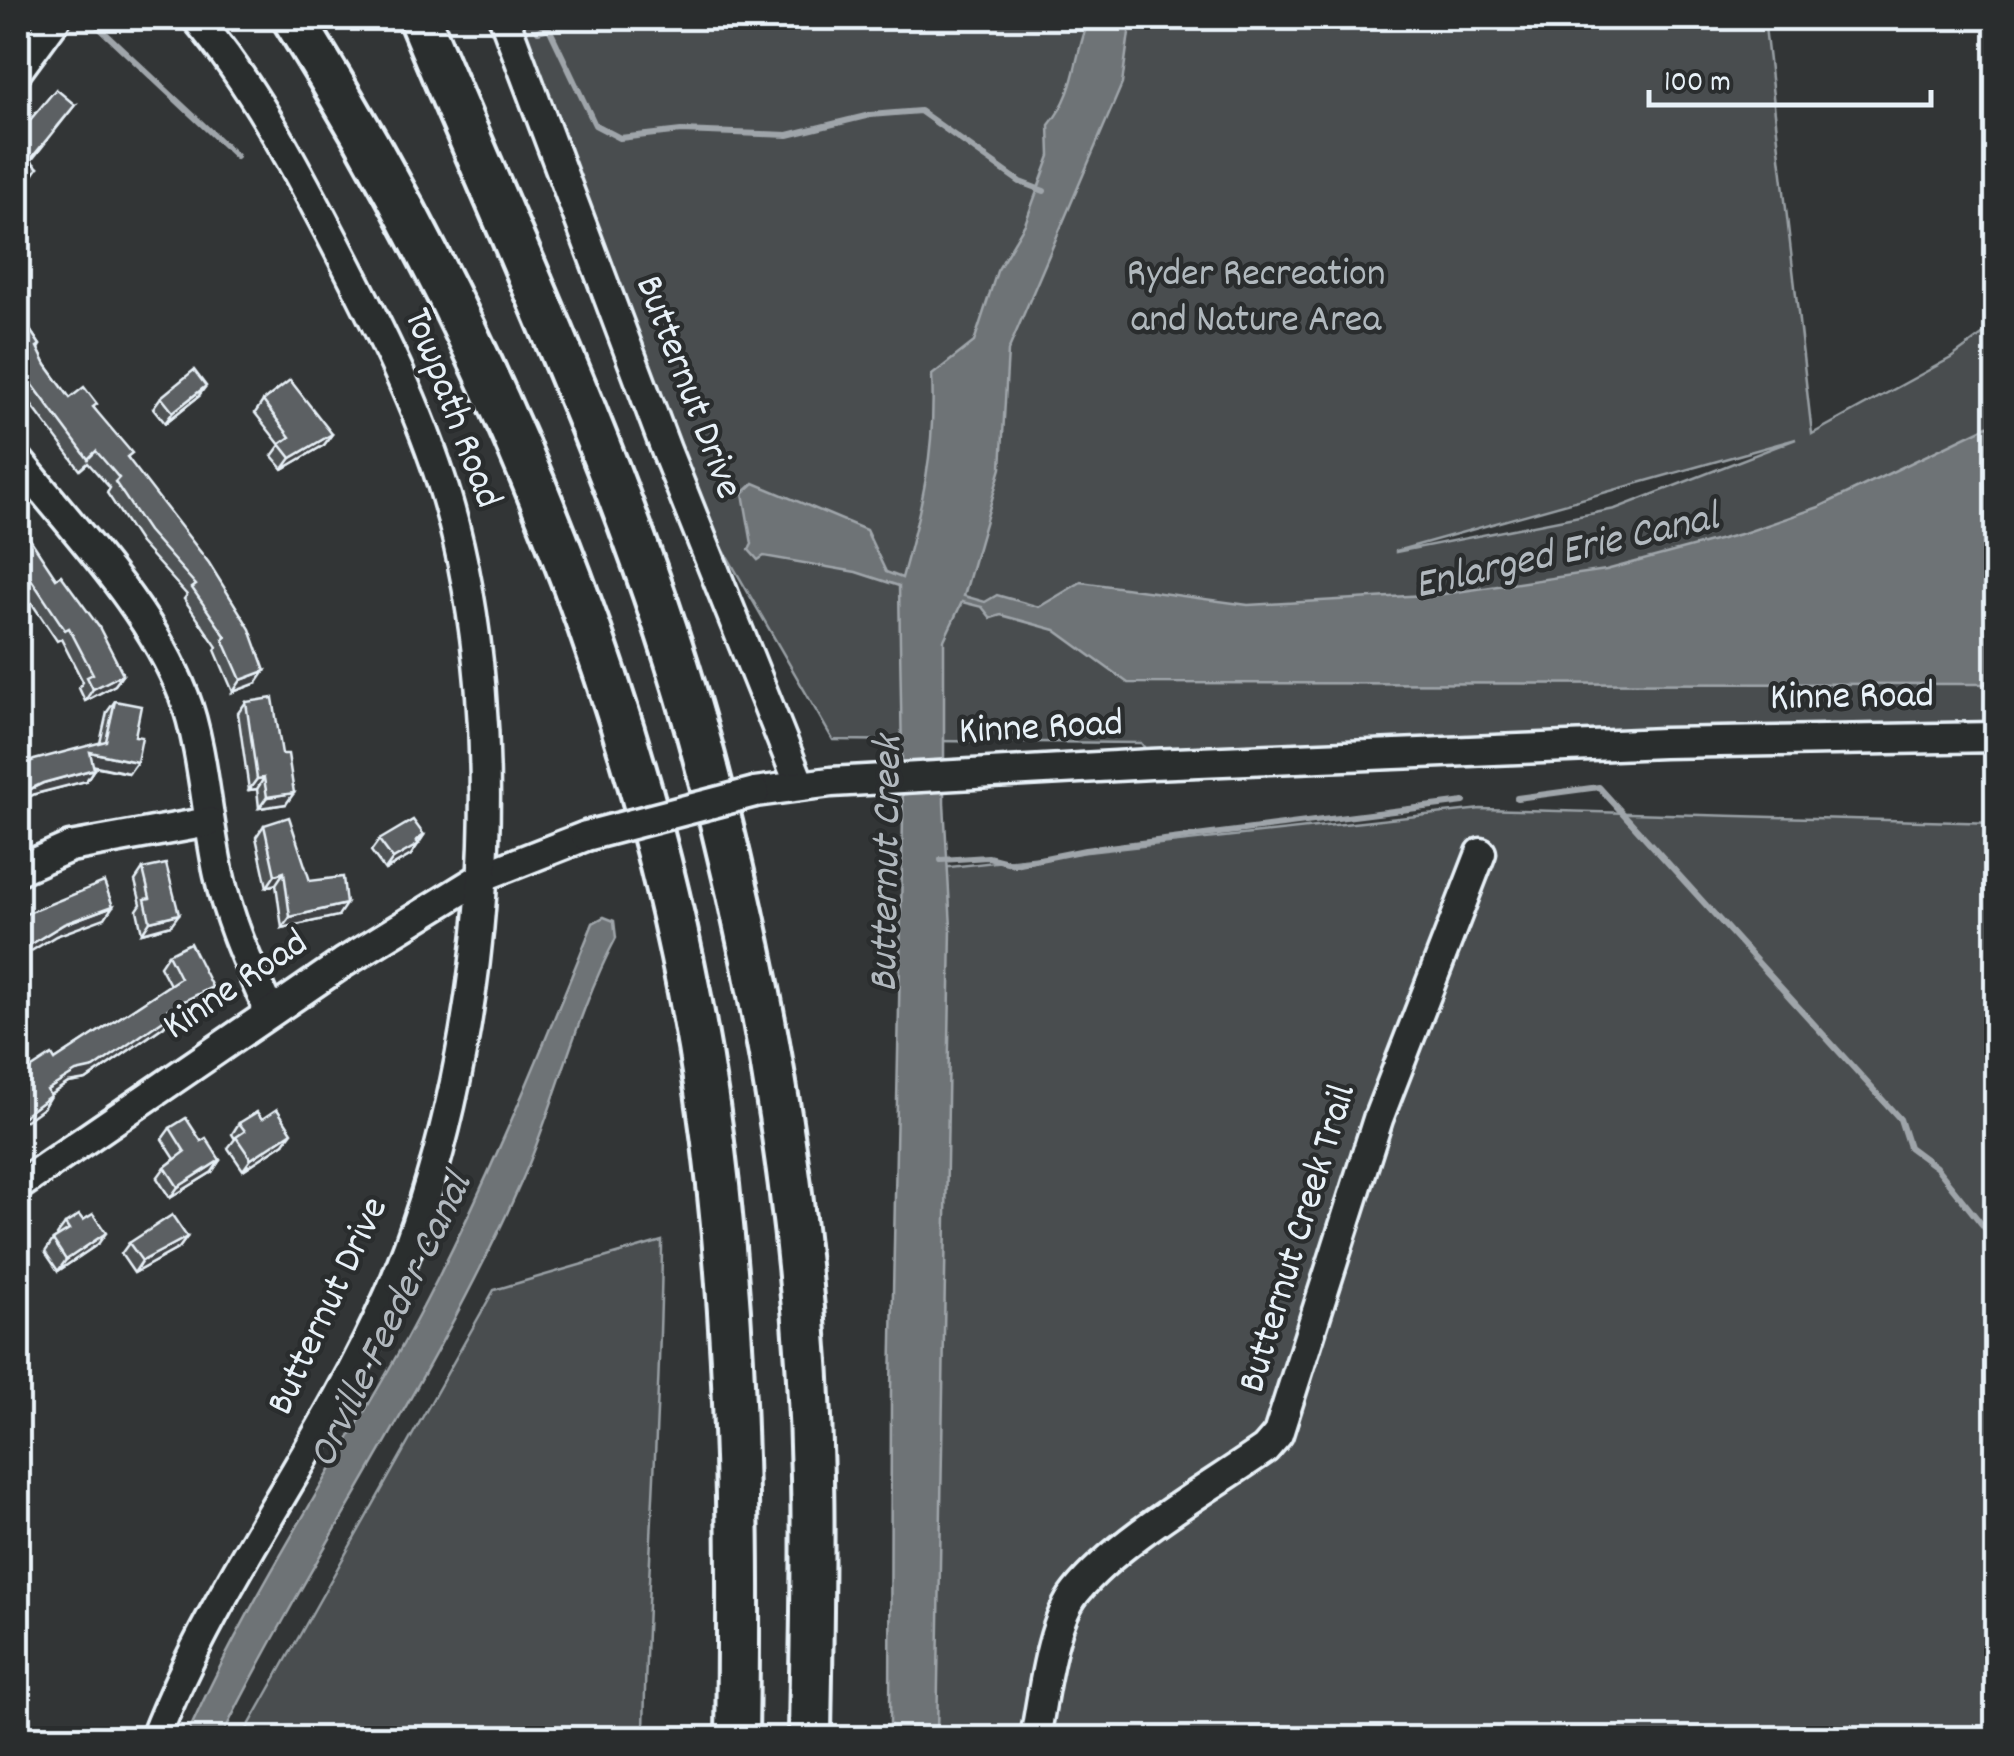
<svg xmlns="http://www.w3.org/2000/svg" width="2014" height="1756" font-family="Dekko,sans-serif">
<rect width="100%" height="100%" fill="#323536"/>
<filter id="ink" filterUnits="userSpaceOnUse"><feTurbulence type="fractalNoise" baseFrequency=".01" numOctaves="2"/><feDisplacementMap in="SourceGraphic" scale="20" xChannelSelector="R" yChannelSelector="G"/><feConvolveMatrix kernelMatrix="1 2 1 2 8 2 1 2 1" color-interpolation-filters="sRGB"/></filter>
<g filter="url(#ink)">
<!-- green -->
<g fill="#494d4f" stroke="#989fa4" stroke-width="2.5" fill-rule="evenodd">
<path d="M504,18H1764L1812,434L1951,358L1996,325V754L1255,745L1150,755L1141,743L833,740L666,450ZM1796,439L1615,509L1396,552V551Z"/>
<path d="M1481,809L1996,823V1738H908L922,870Z"/>
<path d="M662,1241C661,1407 646,1572 644,1738H242L494,1290Z"/>
</g>
<!-- water -->
<g fill="#6e7376" stroke="#9fa5aa" stroke-width="2.5">
<path d="M1090,18H1131L1122,84L1008,351L1001,468L964,596L985,602L997,595L1039,607L1081,582L1248,605L1443,594L1606,570L1744,533L1819,507L1996,422V684L1128,683L1055,630L1001,615L991,618L982,607L962,602L944,640V803L951,928L937,1738H890L891,1388L903,816L899,586L856,572L764,556L758,560L749,550L752,544L743,493L754,483L866,530L886,572L902,578C922,506 936,450 932,375L974,342L997,271L1025,224L1050,156L1049,125C1079,88 1072,58 1090,18Z"/>
<path d="M604,917L614,921L616,938C576,1013 557,1100 523,1178C438,1372 315,1549 221,1738H186C248,1599 332,1472 406,1339C479,1205 536,1064 593,923Z"/>
</g>
<g fill="none" stroke-linecap="round" stroke-linejoin="round">
<!-- stream -->
<g stroke="#9fa5aa" stroke-width="6">
<path d="M89,18L236,156"/>
<path d="M538,31L549,28L595,125L620,138L681,131L788,135L870,115L920,111L1020,182L1044,191"/>
<path d="M1517,798L1599,787L1900,1119L1909,1147L1936,1167L1996,1242"/>
<path d="M941,860L988,857L1015,864L1085,850L1464,802"/>
</g>
<!-- minor casing -->
<g stroke="#e8f1f8" stroke-width="35">
<g id="minor">
<path d="M504,18L666,450L800,785"/>
<path d="M18,70L56,18"/>
<path d="M18,460C76,533 150,608 184,696C203,745 207,821 219,875C229,922 250,967 269,1011"/>
<path d="M755,792L831,782L1151,764L1663,743L1996,737"/>
<path d="M18,870L70,847L209,822"/>
<path d="M18,1186L343,963L484,876L586,836"/>
<path d="M155,1738C216,1581 323,1447 390,1293C488,1065 516,734 446,496C419,406 376,322 333,239C293,162 252,84 196,18"/>
<path d="M1035,1738C1043,1698 1050,1624 1076,1592C1118,1540 1209,1488 1265,1449L1278,1434L1378,1119L1481,853"/>
</g>
</g>
<!-- highway casing -->
<g stroke="#e8f1f8" stroke-width="48">
<g id="highway">
<path d="M293,18C512,369 674,771 718,1185C738,1370 740,1553 737,1738"/>
<path d="M419,18C519,259 635,500 703,753C767,990 807,1233 812,1478C814,1565 811,1652 810,1738"/>
</g>
</g>
<!-- minor -->
<use href="#minor" stroke="#2a2d2e" stroke-width="28"/>
<!-- highway -->
<use href="#highway" stroke="#2a2d2e" stroke-width="40"/>
<!-- minor-bridge casing -->
<g stroke="#e8f1f8" stroke-width="35" stroke-linecap="butt">
<path id="minor-bridge" d="M586,836L755,792"/>
</g>
<!-- minor-bridge -->
<use href="#minor-bridge" stroke="#2a2d2e" stroke-width="28"/>
</g>
<!-- wall -->
<g fill="#4f5355" stroke="#e8f1f8" stroke-width="2.5">
<path d="M75,105L31,161L38,168L30,180L18,136L25,126Z"/>
<path d="M18,312L40,345L38,349L46,365L70,398L94,408L128,458L257,683L233,692L215,650L217,647L184,599L187,595L140,543L107,493L110,488L88,463L80,470L18,387Z"/>
<path d="M161,397H198L165,423L153,408Z"/>
<path d="M263,401L332,434L324,445L283,469L272,456L280,445L255,413Z"/>
<path d="M18,539L56,578L123,674L115,685L85,701L79,688L83,682L61,639L57,641L23,590L18,594Z"/>
<path d="M115,701L135,736L129,773L93,766L94,769L86,781L35,794L100,743L107,712Z"/>
<path d="M246,702L282,754L286,804L259,808L257,789L249,790L238,713Z"/>
<path d="M264,825L310,881L338,916L282,928L276,884L267,887L256,837Z"/>
<path d="M424,835L411,855L385,870L371,851L379,840Z"/>
<path d="M143,869L171,925L142,933L137,910L141,904L135,881Z"/>
<path d="M168,954L212,987L204,998L171,1015L164,1026L86,1080L68,1083L50,1095L43,1108L55,1060L170,985L160,966Z"/>
<path d="M262,1119L284,1143L243,1170L228,1148L235,1139L232,1134L239,1123Z"/>
<path d="M170,1128L201,1141L220,1160L212,1172L170,1198L157,1178L165,1167L175,1159L162,1139Z"/>
<path d="M65,1224L98,1244L58,1271L45,1252L53,1240L58,1237L57,1235Z"/>
<path d="M187,1237L179,1248L134,1273L121,1254L129,1243Z"/>
</g>
<!-- shaded-wall -->
<g fill="#404345" stroke="#e8f1f8" stroke-width="2.5">
<path d="M206,386L198,397L165,423L173,412Z"/>
<path d="M332,434L324,445L283,469L291,458Z"/>
<path d="M31,579L23,590L18,594L25,583Z"/>
<path d="M265,671L257,683L233,692L241,680Z"/>
<path d="M123,674L115,685L85,701L93,689Z"/>
<path d="M90,752L137,762L129,773L82,763Z"/>
<path d="M94,769L86,781L35,794L18,802V795L43,783Z"/>
<path d="M264,778L257,789L249,790L257,779Z"/>
<path d="M294,793L286,804L259,808L267,797Z"/>
<path d="M424,835L411,855L385,870L393,859Z"/>
<path d="M284,872L276,884L267,887L275,875Z"/>
<path d="M346,904L338,916L282,928L290,917Z"/>
<path d="M113,906L105,918L56,936L18,959V952L64,924Z"/>
<path d="M179,914L171,925L142,933L150,921Z"/>
<path d="M212,987L204,998L171,1015L164,1026L86,1080L68,1083L39,1102L47,1090L168,1009Z"/>
<path d="M50,1096L43,1108L18,1126V1120Z"/>
<path d="M292,1132L284,1143L243,1170L251,1159Z"/>
<path d="M220,1160L212,1172L170,1198L178,1187Z"/>
<path d="M106,1233L98,1244L58,1271L66,1260Z"/>
<path d="M187,1237L179,1248L134,1273L142,1261Z"/>
</g>
<!-- building -->
<g fill="#5c6063" stroke="#e8f1f8" stroke-width="2.5">
<path d="M56,89L75,105L30,160L38,168L18,190V141L28,129L25,126Z"/>
<path d="M18,312L40,345L37,347L46,365L70,398L84,387L97,404L93,407L132,453L127,457L209,563L250,629L265,671L241,680L223,639L226,637L192,588L196,585L148,531L115,482L119,478L96,451L88,459L18,365Z"/>
<path d="M194,370L206,386L173,412L161,397Z"/>
<path d="M290,380L332,434L291,458L280,444L290,437L263,401Z"/>
<path d="M26,533L56,578L61,575L99,627L123,674L93,689L87,677L93,674L69,628L65,630L31,579L25,583L20,576L18,577V539Z"/>
<path d="M273,698L282,754H288L294,793L267,797L264,778L257,779L246,702Z"/>
<path d="M115,701L141,706L135,736L142,737L137,762L90,752L94,769L43,783L18,795V767L34,760L106,741Z"/>
<path d="M289,817L310,881L343,877L346,904L290,917L284,872L275,875L264,825Z"/>
<path d="M413,820L424,835L416,841L419,844L393,859L379,840Z"/>
<path d="M166,864L179,914L150,921L145,899L150,898L143,869Z"/>
<path d="M104,882L113,906L64,924L18,952V917Z"/>
<path d="M190,943L212,987L168,1009L172,1014L94,1068L76,1072L47,1090L50,1096L18,1120V1077L52,1055L55,1060L180,978L168,954Z"/>
<path d="M277,1109L292,1132L251,1159L236,1137L245,1131L239,1123L257,1112L262,1119Z"/>
<path d="M186,1118L201,1141L206,1138L220,1160L178,1187L165,1167L185,1152L170,1128Z"/>
<path d="M93,1214L106,1233L66,1260L53,1240L69,1230L65,1224L79,1215L83,1220Z"/>
<path d="M172,1215L187,1237L142,1261L129,1243Z"/>
</g>
</g>
<g text-anchor="middle" dominant-baseline="central" stroke-width="9" stroke-linejoin="round" paint-order="stroke">
<!-- park labels -->
<g font-size="40" fill="#b0b8bd" stroke="#2a2d2e">
<text x="1256" y="276">Ryder Recreation<tspan x="1256" dy="46">and Nature Area</tspan></text>
</g>
<!-- street labels -->
<g font-size="40" fill="#e8f1f8" stroke="#2a2d2e">
<text transform="translate(686 388) rotate(69)">Butternut Drive</text>
<text transform="translate(450 409) rotate(69)">Towpath Road</text>
<text transform="translate(1852 699) rotate(-1)">Kinne Road</text>
<text transform="translate(1041 730) rotate(-3)">Kinne Road</text>
<text transform="translate(237 987) rotate(-34)">Kinne Road</text>
<text transform="translate(1300 1239) rotate(-73)">Butternut Creek Trail</text>
<text transform="translate(330 1307) rotate(-65)">Butternut Drive</text>
</g>
<!-- water labels -->
<g font-size="42" font-style="italic" fill="#b1b8be" stroke="#2a2d2e">
<text transform="translate(1567 554) rotate(-13)">Enlarged Erie Canal</text>
<text transform="translate(889 864) rotate(-89)">Butternut Creek</text>
<text transform="translate(393 1322) rotate(-64)">Orville Feeder Canal</text>
</g>
</g>
<!-- margin -->
<rect width="2014" height="1756" fill="none" stroke="#2a2d2e" stroke-width="60"/>
<rect x="30" y="30" width="1954" height="1696" fill="none" stroke="#e8f1f8" stroke-width="4" filter="url(#ink)"/>
<!-- scale -->
<path d="M1649 90v15h282v-15" fill="none" stroke="#e8f1f8" stroke-width="5"/>
<text x="1664" y="90" font-size="30" fill="#e8f1f8" stroke="#2a2d2e" stroke-width="8" paint-order="stroke">100 m</text>
</svg>
